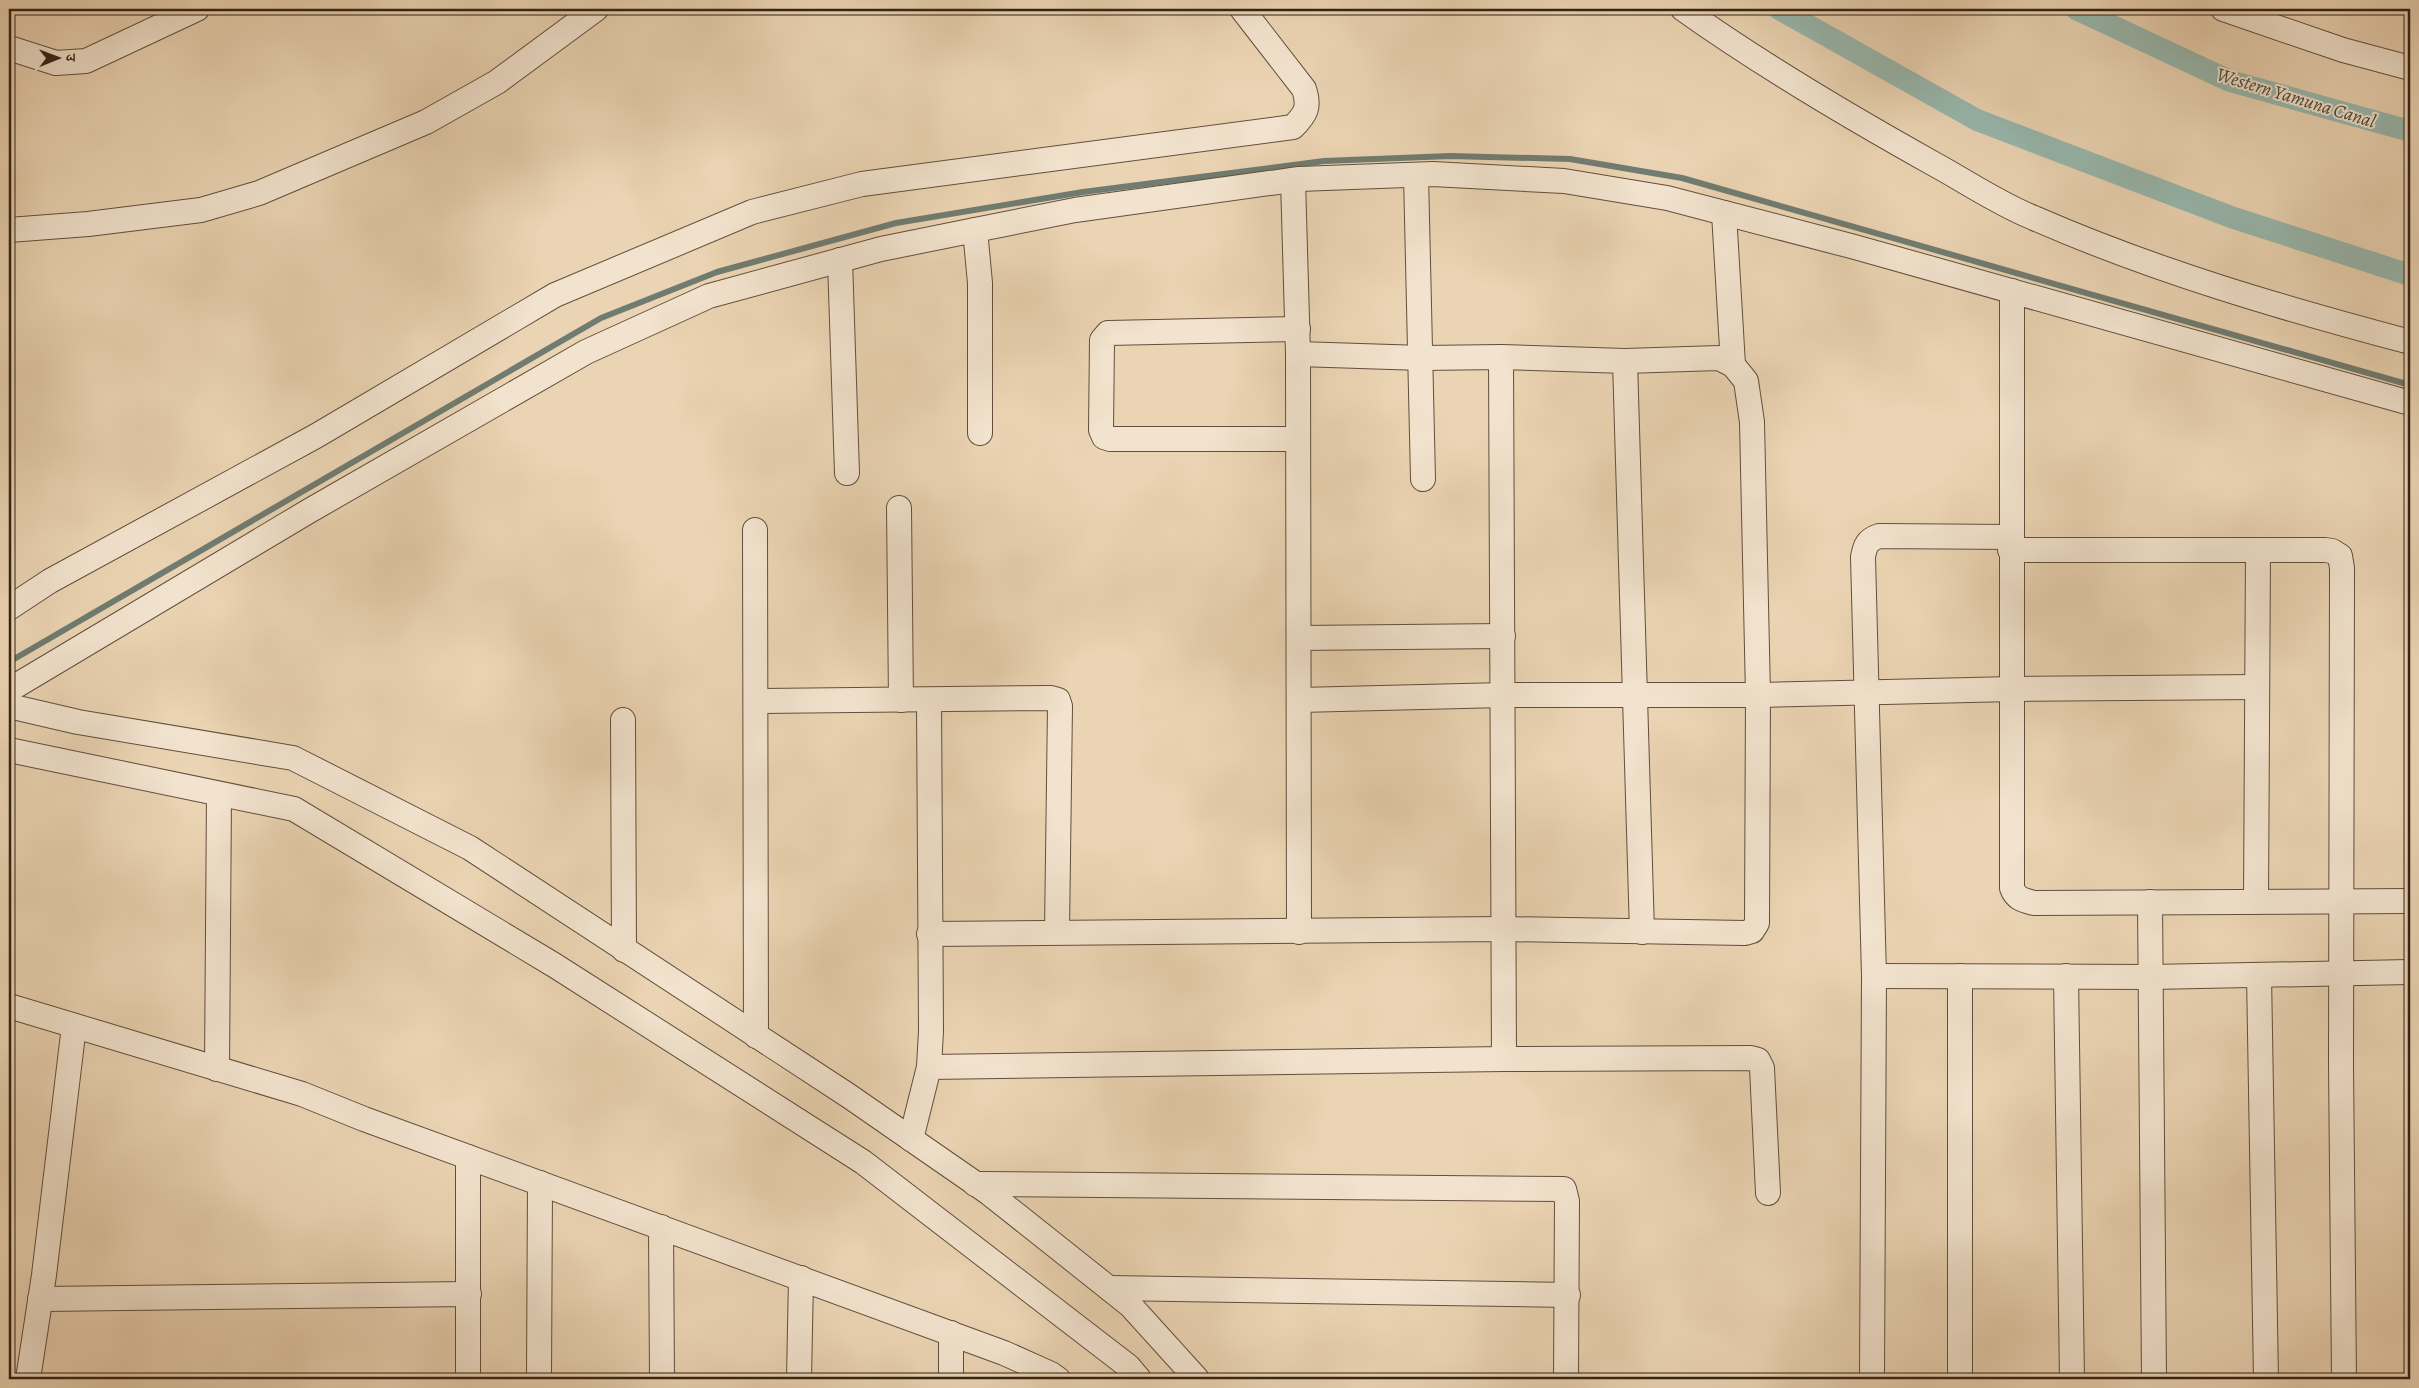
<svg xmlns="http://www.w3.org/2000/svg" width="2419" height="1388" font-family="Alegreya,'Noto Serif Devanagari',serif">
<rect width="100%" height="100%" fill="#ebd4b3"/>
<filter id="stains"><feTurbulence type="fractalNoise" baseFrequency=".004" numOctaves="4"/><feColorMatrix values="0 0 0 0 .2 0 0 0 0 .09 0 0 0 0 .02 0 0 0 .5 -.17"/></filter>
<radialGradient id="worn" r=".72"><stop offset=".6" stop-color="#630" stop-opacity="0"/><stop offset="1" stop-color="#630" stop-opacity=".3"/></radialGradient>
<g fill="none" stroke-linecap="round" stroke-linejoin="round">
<!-- stream -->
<path stroke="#707c71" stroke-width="6" d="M9,662L601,318L717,272L896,223L1083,192L1324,161L1450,156L1570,159L1682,178L2410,385"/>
<!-- canal -->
<g stroke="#98b8ae" stroke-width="22">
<path d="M1779,9L1977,120L2231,217L2410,275"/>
<path d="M2076,9L2230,81L2410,131"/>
</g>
<!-- minor casing -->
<g stroke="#614f3c" stroke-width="26">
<g id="minor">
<path d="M1683,9C1763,66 1848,116 1934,164C1967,182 1999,204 2034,218C2155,271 2282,308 2410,342"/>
<path d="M2223,9L2343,50L2410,68"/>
<path d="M9,48L56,63L86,61L197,9"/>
<path d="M1416,175L1423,479"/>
<path d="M1293,180L1298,354L1299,932"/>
<path d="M1724,213L1733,365"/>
<path d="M9,230L88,224L201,210L259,193L426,122L497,82L596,9"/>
<path d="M975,230L980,283V433"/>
<path d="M840,260L847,473"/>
<path d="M2012,291V888C2016,899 2023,900 2034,903L2410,901"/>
<path d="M1298,329L1108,333L1102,340L1101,430L1104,437L1110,439H1298"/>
<path d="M1501,357L1504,1059"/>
<path d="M1625,361L1642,932"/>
<path d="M899,508L901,700"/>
<path d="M755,530L756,1036"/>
<path d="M2010,550H2325L2332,551L2340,556L2342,568L2341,1064L2344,1379"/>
<path d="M9,608L50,581L316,436L555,295L752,212L862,184L1293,127C1306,114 1310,107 1304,89L1242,9"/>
<path d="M1299,638L1503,636"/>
<path d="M9,690L309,511L586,352L709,296L881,249L975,230L1075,210L1299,179L1433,174L1564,181L1667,198L1851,246L2410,403"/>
<path d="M1299,700L1504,695H1758L2013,689L2257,687"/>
<path d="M756,701L1051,698L1058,700L1060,706L1057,931"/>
<path d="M9,706L78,722L293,758L470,848L849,1096L989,1193L1130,1305L1197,1379"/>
<path d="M623,720L624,950"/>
<path d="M9,750L294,809L554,965L863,1162L1128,1366L1139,1379"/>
<path d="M2150,902L2154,1379"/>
<path d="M2256,902L2258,550"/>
<path d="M929,934L1503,929L1745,933L1752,931L1757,923L1758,695L1752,422L1746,381L1733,365L1719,358L1625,361L1501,357L1422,358L1298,354"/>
<path d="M2259,975L2266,1379"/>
<path d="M1874,976L2151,977L2410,972"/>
<path d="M1960,976V1379"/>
<path d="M2066,976L2072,1379"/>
<path d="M9,1006L302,1094L364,1119L1004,1353L1051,1374L1058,1379"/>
<path d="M929,1067L1504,1059L1751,1058L1758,1060L1762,1068L1768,1193"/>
<path d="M217,1069L219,794"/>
<path d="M911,1139L929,1067L931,1031L929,700"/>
<path d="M975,1184L1564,1189L1567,1201L1566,1379"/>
<path d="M661,1227L662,1379"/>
<path d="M1109,1288L1568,1295"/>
<path d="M40,1299L469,1294"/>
<path d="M28,1379L44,1275L74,1026"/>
<path d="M468,1379V1157"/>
<path d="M539,1379L540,1183"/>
<path d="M799,1379L801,1278"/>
<path d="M951,1379V1333"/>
<path d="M1872,1379L1874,976L1863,557C1865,546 1867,540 1879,536L2011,537"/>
</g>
</g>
<!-- minor -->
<use href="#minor" stroke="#f2e3ce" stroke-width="24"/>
</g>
<g text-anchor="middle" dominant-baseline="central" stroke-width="4" stroke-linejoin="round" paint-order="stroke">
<!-- water labels -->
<g font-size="19" font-style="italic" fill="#4c483b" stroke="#f2e3ce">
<text transform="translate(2296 98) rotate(17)">Western Yamuna Canal</text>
</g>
</g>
<!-- margin -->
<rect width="2419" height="1388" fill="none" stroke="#ebd4b3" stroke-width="30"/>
<rect x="10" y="10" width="2399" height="1368" fill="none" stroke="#332315" stroke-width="2.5"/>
<rect x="15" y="15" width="2389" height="1358" fill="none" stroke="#332315"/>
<!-- north arrow -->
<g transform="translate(58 58) rotate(89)" stroke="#f2e3ce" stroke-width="4" paint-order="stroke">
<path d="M0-4L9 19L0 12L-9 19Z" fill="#332315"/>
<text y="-8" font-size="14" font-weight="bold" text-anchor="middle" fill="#332315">उ</text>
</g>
<rect width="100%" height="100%" filter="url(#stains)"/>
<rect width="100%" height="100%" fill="url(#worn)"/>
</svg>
